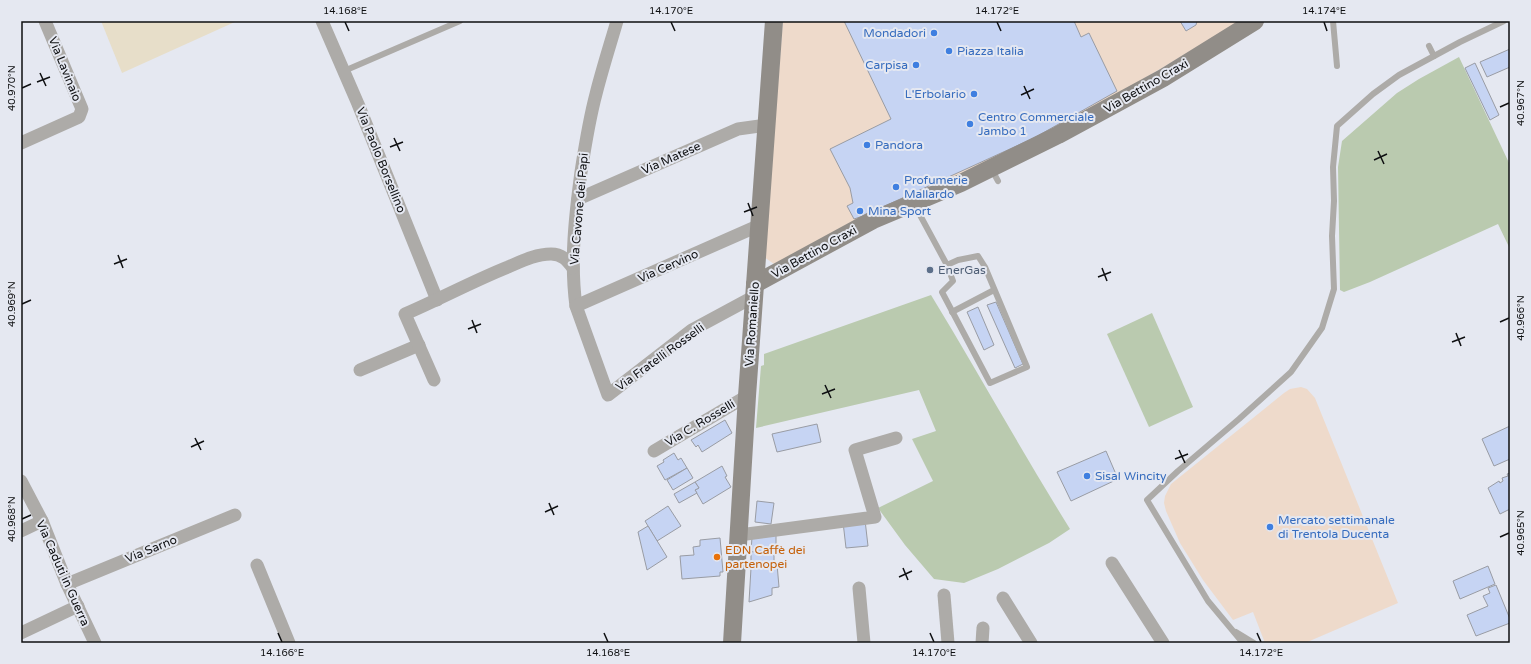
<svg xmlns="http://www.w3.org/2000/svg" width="1531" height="664" font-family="'Varela Round',sans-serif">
<rect width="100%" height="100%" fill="#e5e8f1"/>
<!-- commercial -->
<g fill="#eedacb">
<path d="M783,21H1241L1059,129L774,264L764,257Z"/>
<path d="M1301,387L1307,389L1315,398L1398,603L1305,643H1265L1253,612L1233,620L1203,580L1180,543L1166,511L1164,503L1165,496L1171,484L1284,393L1290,389Z"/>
</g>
<!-- industrial -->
<path fill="#e7dec9" d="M101,21H237L122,73Z"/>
<!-- green -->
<g fill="#bacaaf">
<path d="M1459,57L1510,165V249L1498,224L1370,282L1344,292L1340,290L1338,167L1342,141L1397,93L1419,79Z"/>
<path d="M931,295C978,372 1022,452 1070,529L1049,543L998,569L964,583L934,579L905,545L878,508L933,481L912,439L936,431L919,390L756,428L761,366L764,365V354Z"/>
<path d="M1152,313L1193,407L1149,427L1107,334Z"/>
</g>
<!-- building -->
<g fill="#c6d4f3" stroke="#999ca4">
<path d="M844,21H1074L1081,37L1089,33L1117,91L1034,138L863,216L854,219L847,206L853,203L850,188L830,149L891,119Z"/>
<path d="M1180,21H1197L1196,25L1186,31Z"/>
<path d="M1510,49V67L1487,77L1480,62Z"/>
<path d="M1475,63L1499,115L1490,120L1465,68Z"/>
<path d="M996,302L1023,364L1015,368L987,305Z"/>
<path d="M978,307L994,345L984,350L967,312Z"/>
<path d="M725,420L732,433L702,452L698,445L696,447L691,440Z"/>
<path d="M817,424L821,442L777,452L772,434Z"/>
<path d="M1510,426V459L1494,466L1482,439Z"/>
<path d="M1106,451L1118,479L1071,501L1057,472Z"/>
<path d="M674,453L678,460L681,458L687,468L665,480L657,466L664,462L663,460Z"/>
<path d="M722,466L727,476L725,477L731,487L703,504L695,490L699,488L695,482Z"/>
<path d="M687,468L693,478L673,490L667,480Z"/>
<path d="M1510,473V509L1500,514L1488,488L1499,481L1500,483L1503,481L1502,478L1508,476L1507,474Z"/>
<path d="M695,482L699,488L695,490L697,493L679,503L674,494Z"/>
<path d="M757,501L774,503L771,524L755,522Z"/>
<path d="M668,506L681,526L657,541L645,521Z"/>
<path d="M865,520L868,546L846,548L843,522Z"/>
<path d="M648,526L667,557L647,570L638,532Z"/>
<path d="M776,533V547L781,550L780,554H776L774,551L751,552L752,537Z"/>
<path d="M720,538L723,572H720V576L682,579L680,556L694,555L693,547L700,546V540Z"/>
<path d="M763,550L774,551V564L751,568V552L763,551Z"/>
<path d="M774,564H777L779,587L772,588V595L749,602L751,568Z"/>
<path d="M1488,566L1495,584L1460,599L1453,581Z"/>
<path d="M1496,585L1510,619V623L1476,636L1467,615L1488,606L1483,596L1490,593L1488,588Z"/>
</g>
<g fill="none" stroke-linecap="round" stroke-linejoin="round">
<!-- lane -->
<g stroke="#adaba8" stroke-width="6">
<path d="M1333,21L1337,66"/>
<path d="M1429,46L1434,56"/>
<path d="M344,71L460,21"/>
<path d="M992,170L998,181"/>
<path d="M914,204L947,265L953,281L942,292L990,383L1027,367L985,267L978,256L958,260L947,265"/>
<path d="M952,312L994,290"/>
<path d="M1236,632L1254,643"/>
<path d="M1243,643L1208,601L1147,500L1178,471L1239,419L1291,372L1322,328L1334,289L1332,236L1334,201L1333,167L1337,126L1373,94L1399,75L1460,42L1504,21"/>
</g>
<!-- street -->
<g stroke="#adaba8" stroke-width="13">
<path d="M322,21L358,104L437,300"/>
<path d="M617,21C610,45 602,70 596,94C589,120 585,146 581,172C575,217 570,262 576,306L608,395L692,330L755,296"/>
<path d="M21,143L79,117L82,109L45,21"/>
<path d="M578,199L738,129L767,125"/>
<path d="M576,306L760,225"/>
<path d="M360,370L419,345"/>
<path d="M434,380L405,314C440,299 473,281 508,267C522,261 536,254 551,254C562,254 567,260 573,268"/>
<path d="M654,451L747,396"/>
<path d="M21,481L42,521L67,584L95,643"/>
<path d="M21,531L42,521"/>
<path d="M739,535L875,517L855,450L896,438"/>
<path d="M1112,563L1163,643"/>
<path d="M257,565L289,643"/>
<path d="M67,584L235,515"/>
<path d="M859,588L864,643"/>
<path d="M944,595L948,643"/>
<path d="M1003,598L1031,643"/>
<path d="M21,633L78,606"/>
<path d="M982,643L983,628"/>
</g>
<!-- secondary -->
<g stroke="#918d88" stroke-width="18">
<path d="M755,284L873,220L961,183L1058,135L1163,78L1255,21"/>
<path d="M732,643L747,396L774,21"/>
</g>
</g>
<!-- ticks -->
<path fill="none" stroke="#0e0f11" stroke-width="1.5" d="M345,22L349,31M671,22L675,31M997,22L1001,31M1324,22L1327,31M40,73L46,86M37,82L50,77M1024,86L1030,99M22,88L31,84M1021,95L1034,89M1500,107L1509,103M394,138L400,151M390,147L403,142M1378,151L1384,164M1374,160L1387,154M748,203L753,216M744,212L757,207M118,255L123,268M114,264L127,259M1102,268L1107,281M1098,277L1111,272M22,304L31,300M472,320L477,333M1500,322L1509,318M468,329L481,324M1456,333L1461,346M1452,342L1465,337M825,385L831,398M822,394L835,389M195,438L201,450M191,447L204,441M1179,450L1185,463M1175,459L1188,454M549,503L554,515M545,512L558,506M22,519L31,515M1500,537L1509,533M903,568L908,580M899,577L912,571M278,633L282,642M604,633L608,642M930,633L934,642M1257,633L1261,642"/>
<!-- markers -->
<g fill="#3f7fe0" stroke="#e5e8f1" stroke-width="1.5">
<circle cx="934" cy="33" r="4"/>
<circle cx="949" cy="51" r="4"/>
<circle cx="916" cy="65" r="4"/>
<circle cx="974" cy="94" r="4"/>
<circle cx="970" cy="124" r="4"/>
<circle cx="867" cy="145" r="4"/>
<circle cx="896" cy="187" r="4"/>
<circle cx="860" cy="211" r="4"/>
<circle cx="1087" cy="476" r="4"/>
<circle cx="1270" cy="527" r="4"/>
</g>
<circle fill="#5c6f8a" stroke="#e5e8f1" stroke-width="1.5" cx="930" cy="270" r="4"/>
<circle fill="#e8710a" stroke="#e5e8f1" stroke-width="1.5" cx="717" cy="557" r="4"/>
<g text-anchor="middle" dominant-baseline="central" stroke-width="4" stroke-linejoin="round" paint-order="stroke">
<!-- shop labels -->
<g font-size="12" fill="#366cbe" stroke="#e5e8f1" text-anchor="start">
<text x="926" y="33" text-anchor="end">Mondadori</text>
<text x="957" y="51">Piazza Italia</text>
<text x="908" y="65" text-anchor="end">Carpisa</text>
<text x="966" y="94" text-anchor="end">L'Erbolario</text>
<text x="978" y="117">Centro Commerciale<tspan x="978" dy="14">Jambo 1</tspan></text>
<text x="875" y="145">Pandora</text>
<text x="904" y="180">Profumerie<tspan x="904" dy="14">Mallardo</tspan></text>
<text x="868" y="211">Mina Sport</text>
<text x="1095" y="476">Sisal Wincity</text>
<text x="1278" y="520">Mercato settimanale<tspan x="1278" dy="14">di Trentola Ducenta</tspan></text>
</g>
<!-- street labels -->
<g font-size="12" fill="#0e0f11" stroke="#e5e8f1">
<text transform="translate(65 69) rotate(68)">Via Lavinaio</text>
<text transform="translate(1146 86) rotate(-30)">Via Bettino Craxi</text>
<text transform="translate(671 158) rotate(-24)">Via Matese</text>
<text transform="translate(381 160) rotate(68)">Via Paolo Borsellino</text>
<text transform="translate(579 209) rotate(-85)">Via Cavone dei Papi</text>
<text transform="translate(814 252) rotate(-29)">Via Bettino Craxi</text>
<text transform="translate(668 266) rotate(-24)">Via Cervino</text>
<text transform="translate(752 324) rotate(-86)">Via Romaniello</text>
<text transform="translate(660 357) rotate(-36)">Via Fratelli Rosselli</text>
<text transform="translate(700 423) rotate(-31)">Via C. Rosselli</text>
<text transform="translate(151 549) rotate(-22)">Via Sarno</text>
<text transform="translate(63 573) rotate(66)">Via Caduti in Guerra</text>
</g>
<!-- service labels -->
<g font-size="12" fill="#4e5e75" stroke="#e5e8f1" text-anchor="start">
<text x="938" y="270">EnerGas</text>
</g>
<!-- food labels -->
<g font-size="12" fill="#c56008" stroke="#e5e8f1" text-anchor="start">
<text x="725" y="550">EDN Caffè dei<tspan x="725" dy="14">partenopei</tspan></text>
</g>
</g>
<!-- border -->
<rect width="1531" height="664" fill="none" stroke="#e5e8f1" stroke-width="44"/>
<rect x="22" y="22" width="1487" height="620" fill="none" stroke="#0e0f11" stroke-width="1.5"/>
<g font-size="10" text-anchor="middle" fill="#0e0f11">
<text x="345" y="14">14.168°E</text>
<text x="671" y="14">14.170°E</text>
<text x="997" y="14">14.172°E</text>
<text x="1324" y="14">14.174°E</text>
<text transform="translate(11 88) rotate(-90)" y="4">40.970°N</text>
<text transform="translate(1520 103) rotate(-90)" y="4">40.967°N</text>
<text transform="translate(11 304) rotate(-90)" y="4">40.969°N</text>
<text transform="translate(1520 318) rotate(-90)" y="4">40.966°N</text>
<text transform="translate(11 519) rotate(-90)" y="4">40.968°N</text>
<text transform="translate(1520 533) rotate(-90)" y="4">40.965°N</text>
<text x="282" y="656">14.166°E</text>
<text x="608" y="656">14.168°E</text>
<text x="934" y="656">14.170°E</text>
<text x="1261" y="656">14.172°E</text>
</g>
</svg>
